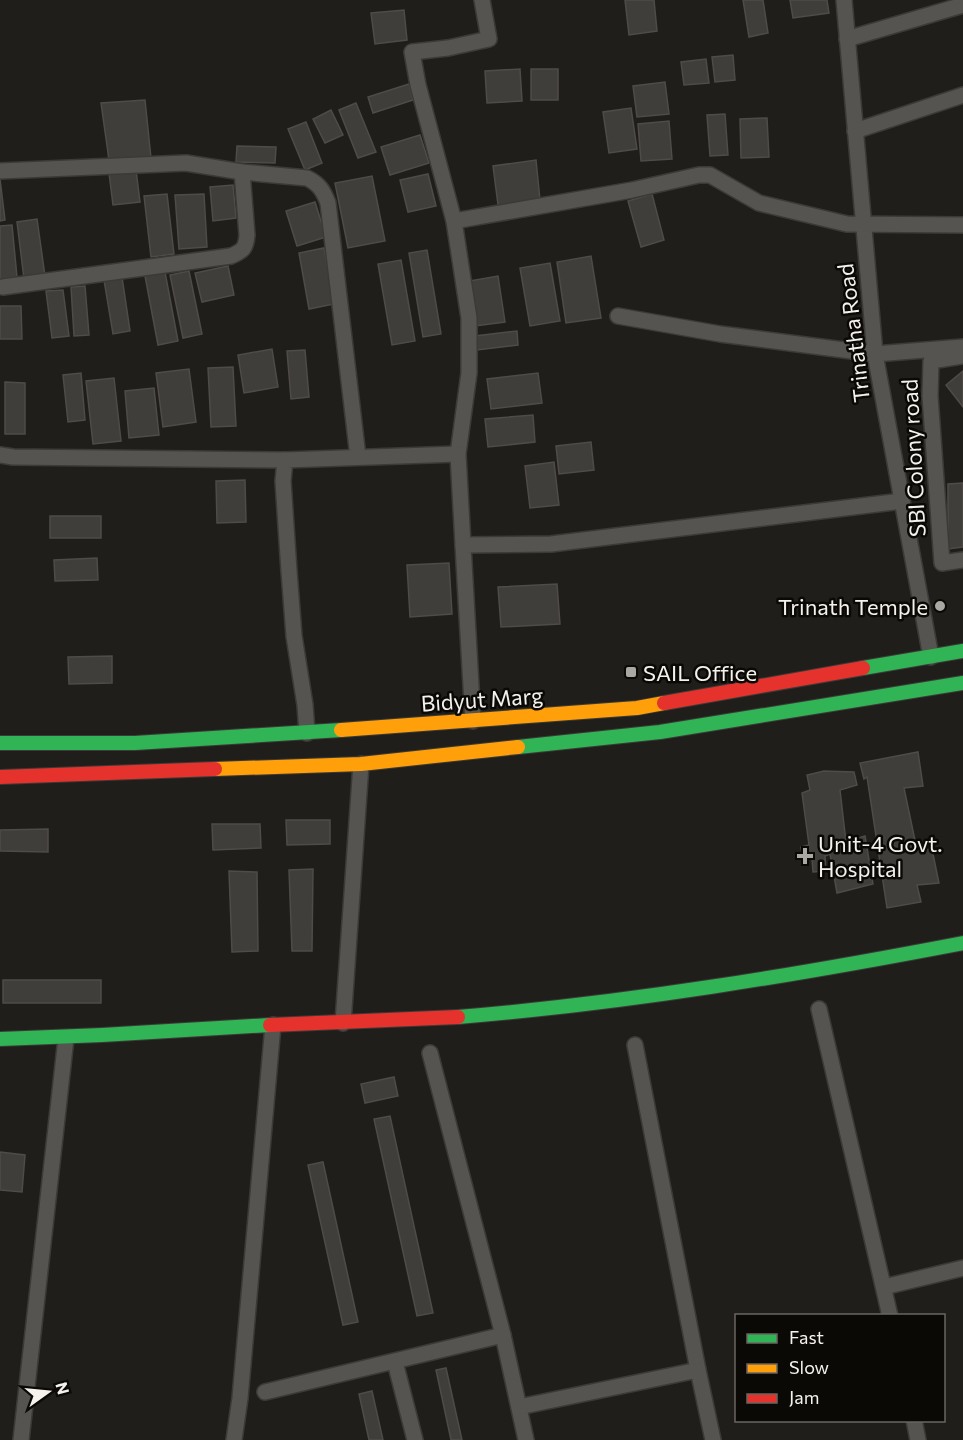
<svg xmlns="http://www.w3.org/2000/svg" width="963" height="1440" font-family="Commissioner,sans-serif">
<rect width="100%" height="100%" fill="#201e1a"/>
<!-- building -->
<g fill="#403e3b" stroke="#4e4b48" stroke-width="1.5">
<path d="M625,0H654L657,31L629,35Z"/>
<path d="M743,0H763L768,33L749,37Z"/>
<path d="M790,0H827L829,13L793,18Z"/>
<path d="M404,10L407,40L375,44L371,13Z"/>
<path d="M733,55L735,80L715,82L712,57Z"/>
<path d="M706,59L709,83L684,85L681,62Z"/>
<path d="M520,69L522,101L487,103L485,71Z"/>
<rect x="531" y="69" width="27" height="31"/>
<path d="M665,82L669,114L637,117L633,86Z"/>
<path d="M409,84L413,100L373,113L368,97Z"/>
<path d="M145,100L151,158L109,160L101,103Z"/>
<path d="M356,103L376,152L358,158L339,110Z"/>
<path d="M631,108L637,149L609,153L603,112Z"/>
<path d="M331,110L343,135L325,143L313,119Z"/>
<path d="M725,114L728,155L710,156L707,115Z"/>
<path d="M767,118L769,157L741,158L740,119Z"/>
<path d="M669,121L672,159L641,161L638,124Z"/>
<path d="M306,122L322,163L305,170L288,129Z"/>
<path d="M420,135L429,163L390,175L381,147Z"/>
<path d="M237,146L276,147L275,163L236,162Z"/>
<path d="M536,160L540,200L498,205L493,166Z"/>
<path d="M136,170L140,202L113,205L109,173Z"/>
<path d="M428,174L436,206L408,212L400,180Z"/>
<path d="M372,176L385,241L348,248L335,183Z"/>
<path d="M0,179L5,220L0,221Z"/>
<path d="M233,185L236,218L213,221L210,187Z"/>
<path d="M167,194L174,254L151,257L144,196Z"/>
<path d="M204,194L207,247L179,249L175,195Z"/>
<path d="M652,194L664,240L641,247L628,201Z"/>
<path d="M315,202L326,237L297,246L286,211Z"/>
<path d="M37,219L45,276L24,279L17,222Z"/>
<path d="M12,225L17,277L0,279V226Z"/>
<path d="M324,248L334,304L309,309L299,253Z"/>
<path d="M427,250L441,334L423,337L409,253Z"/>
<path d="M591,256L601,318L566,323L557,262Z"/>
<path d="M401,260L415,341L392,345L378,264Z"/>
<path d="M550,263L560,321L530,326L520,268Z"/>
<path d="M228,266L234,295L202,302L195,273Z"/>
<path d="M189,271L202,334L183,338L170,275Z"/>
<path d="M165,272L178,341L158,345L145,276Z"/>
<path d="M498,276L505,322L475,326L469,281Z"/>
<path d="M122,277L130,331L113,334L104,280Z"/>
<path d="M85,286L89,335L74,336L71,287Z"/>
<path d="M63,290L69,336L52,338L46,291Z"/>
<path d="M0,306H21L22,339H0Z"/>
<path d="M517,331L518,345L477,350L475,336Z"/>
<path d="M272,349L278,387L244,393L238,355Z"/>
<path d="M305,350L309,397L291,399L287,351Z"/>
<path d="M233,367L236,426L211,427L208,368Z"/>
<path d="M189,369L196,422L163,427L156,373Z"/>
<path d="M963,371V407L946,385Z"/>
<path d="M81,373L85,420L68,422L63,375Z"/>
<path d="M538,373L542,403L491,409L487,379Z"/>
<path d="M114,378L121,441L93,444L86,381Z"/>
<path d="M5,382L25,383V434H5Z"/>
<path d="M154,388L159,435L129,438L125,391Z"/>
<path d="M533,415L535,442L488,447L485,419Z"/>
<path d="M591,442L594,470L559,474L556,446Z"/>
<path d="M554,462L559,505L530,508L525,466Z"/>
<path d="M245,480L246,522L217,523L216,481Z"/>
<path d="M963,483V547L948,549V484Z"/>
<rect x="50" y="516" width="51" height="22"/>
<path d="M97,558L98,580L55,581L54,560Z"/>
<path d="M449,563L452,614L410,617L407,565Z"/>
<path d="M557,584L560,624L501,627L498,587Z"/>
<path d="M112,656V683L69,684L68,657Z"/>
<path d="M918,752L923,786L904,788L917,850L932,849L939,883L917,885L921,902L887,908L867,777L864,779L860,763Z"/>
<path d="M824,771L854,772L857,785L840,790L846,842L865,836L873,884L837,893L830,854L825,856L826,871L813,872L812,859L803,860L801,847L809,845L802,793L810,790L807,775Z"/>
<path d="M286,820H330V844L287,845Z"/>
<path d="M212,824H260L261,848L213,850Z"/>
<path d="M48,829V852L0,851V830Z"/>
<path d="M313,869L312,951H292L289,870Z"/>
<path d="M229,871L257,872L258,951L232,952Z"/>
<rect x="3" y="980" width="98" height="23"/>
<path d="M394,1077L398,1096L365,1103L361,1084Z"/>
<path d="M390,1116L433,1313L417,1316L374,1119Z"/>
<path d="M0,1152L25,1155L22,1192L0,1190Z"/>
<path d="M323,1162L358,1322L343,1325L308,1165Z"/>
<path d="M446,1368L462,1440H451L436,1370Z"/>
<path d="M372,1391L383,1440H369L359,1394Z"/>
</g>
<g fill="none" stroke-linecap="round" stroke-linejoin="round">
<!-- street casing -->
<g stroke="#3c3a37" stroke-width="18">
<g id="street">
<path d="M844,0L875,354L931,657"/>
<path d="M847,39L963,5"/>
<path d="M855,131L963,95"/>
<path d="M0,171L186,163L242,172L307,178C319,184 323,190 328,203L358,457"/>
<path d="M454,221L632,190L699,175H710L759,203L847,224L963,225"/>
<path d="M3,287L231,256C243,251 246,248 247,235L242,172"/>
<path d="M618,316L720,334L875,354L963,347"/>
<path d="M963,356L931,361L930,396L942,563L963,560"/>
<path d="M0,455L13,457L285,460"/>
<path d="M463,545L458,454L469,373V318L454,221L418,85L412,52L448,48L489,39L482,0"/>
<path d="M473,721L463,545L551,544L902,501"/>
<path d="M307,733L305,705L294,636L289,571L283,481L285,460L458,454"/>
<path d="M819,1009L890,1316"/>
<path d="M343,1023L361,764"/>
<path d="M635,1045L698,1370L713,1440"/>
<path d="M430,1053L503,1335L526,1440"/>
<path d="M884,1287L963,1268"/>
<path d="M395,1362L415,1440"/>
<path d="M265,1392L503,1335"/>
<path d="M519,1407L698,1370"/>
<path d="M914,1420L918,1440"/>
<path d="M21,1440L66,1038"/>
<path d="M234,1440L240,1398L273,1025"/>
</g>
</g>
<!-- fast casing -->
<g stroke="#3c3a37" stroke-width="16">
<g id="fast">
<path d="M863,668L963,651"/>
<path d="M0,743H135L341,730"/>
<path d="M518,747L660,732L963,683"/>
<path d="M458,1017C628,1003 796,975 963,943"/>
<path d="M0,1039L102,1035L270,1025"/>
</g>
</g>
<!-- slow casing -->
<g stroke="#3c3a37" stroke-width="16">
<g id="slow">
<path d="M341,730L637,708L664,703"/>
<path d="M215,769L361,764L518,747"/>
</g>
</g>
<!-- jam casing -->
<g stroke="#3c3a37" stroke-width="16">
<g id="jam">
<path d="M664,703L863,668"/>
<path d="M0,777L215,769"/>
<path d="M270,1025L458,1017"/>
</g>
</g>
<!-- street -->
<use href="#street" stroke="#555451" stroke-width="15"/>
<!-- fast -->
<use href="#fast" stroke="#30b455" stroke-width="14"/>
<!-- slow -->
<use href="#slow" stroke="#ff9f0a" stroke-width="14"/>
<!-- jam -->
<use href="#jam" stroke="#e5322d" stroke-width="14"/>
</g>
<!-- markers -->
<g fill="#aaa8a3" stroke="#0b0906" stroke-width="2">
<circle cx="940" cy="606" r="6"/>
<rect x="625" y="666" width="12" height="12" rx="3"/>
<path d="M802 847h6v6h6v6h-6v6h-6v-6h-6v-6h6z"/>
</g>
<g text-anchor="middle" dominant-baseline="central" stroke-width="5" stroke-linejoin="round" paint-order="stroke">
<!-- street labels -->
<g font-size="22" fill="#f5f2ed" stroke="#0b0906">
<text transform="translate(853 333) rotate(-97)">Trinatha Road</text>
<text transform="translate(913 458) rotate(-93)">SBI Colony road</text>
<text transform="translate(482 699) rotate(-4)">Bidyut Marg</text>
</g>
<!-- poi labels -->
<g font-size="22" fill="#f5f2ed" stroke="#0b0906" text-anchor="start">
<text x="928" y="606" text-anchor="end">Trinath Temple</text>
<text x="643" y="672">SAIL Office</text>
<text x="818" y="843">Unit-4 Govt.<tspan x="818" dy="25">Hospital</tspan></text>
</g>
</g>
<!-- legend -->
<rect x="735" y="1314" width="210" height="108" fill="#0b0906" stroke="#696662" stroke-width="1.5"/>
<rect x="747" y="1334" width="30" height="9" fill="#30b455" stroke="#696662" stroke-width="1.5"/>
<text x="789" y="1344" font-size="18" fill="#f5f2ed">Fast</text>
<rect x="747" y="1364" width="30" height="9" fill="#ff9f0a" stroke="#696662" stroke-width="1.5"/>
<text x="789" y="1374" font-size="18" fill="#f5f2ed">Slow</text>
<rect x="747" y="1394" width="30" height="9" fill="#e5322d" stroke="#696662" stroke-width="1.5"/>
<text x="789" y="1404" font-size="18" fill="#f5f2ed">Jam</text>
<!-- north arrow -->
<g transform="translate(48 1392) rotate(75)" stroke="#0b0906" stroke-width="4.5" paint-order="stroke">
<path d="M0-4.5L10 22L0 15L-10 22Z" fill="#f5f2ed"/>
<text y="-9" font-size="16" font-weight="bold" text-anchor="middle" fill="#f5f2ed">N</text>
</g>
</svg>
